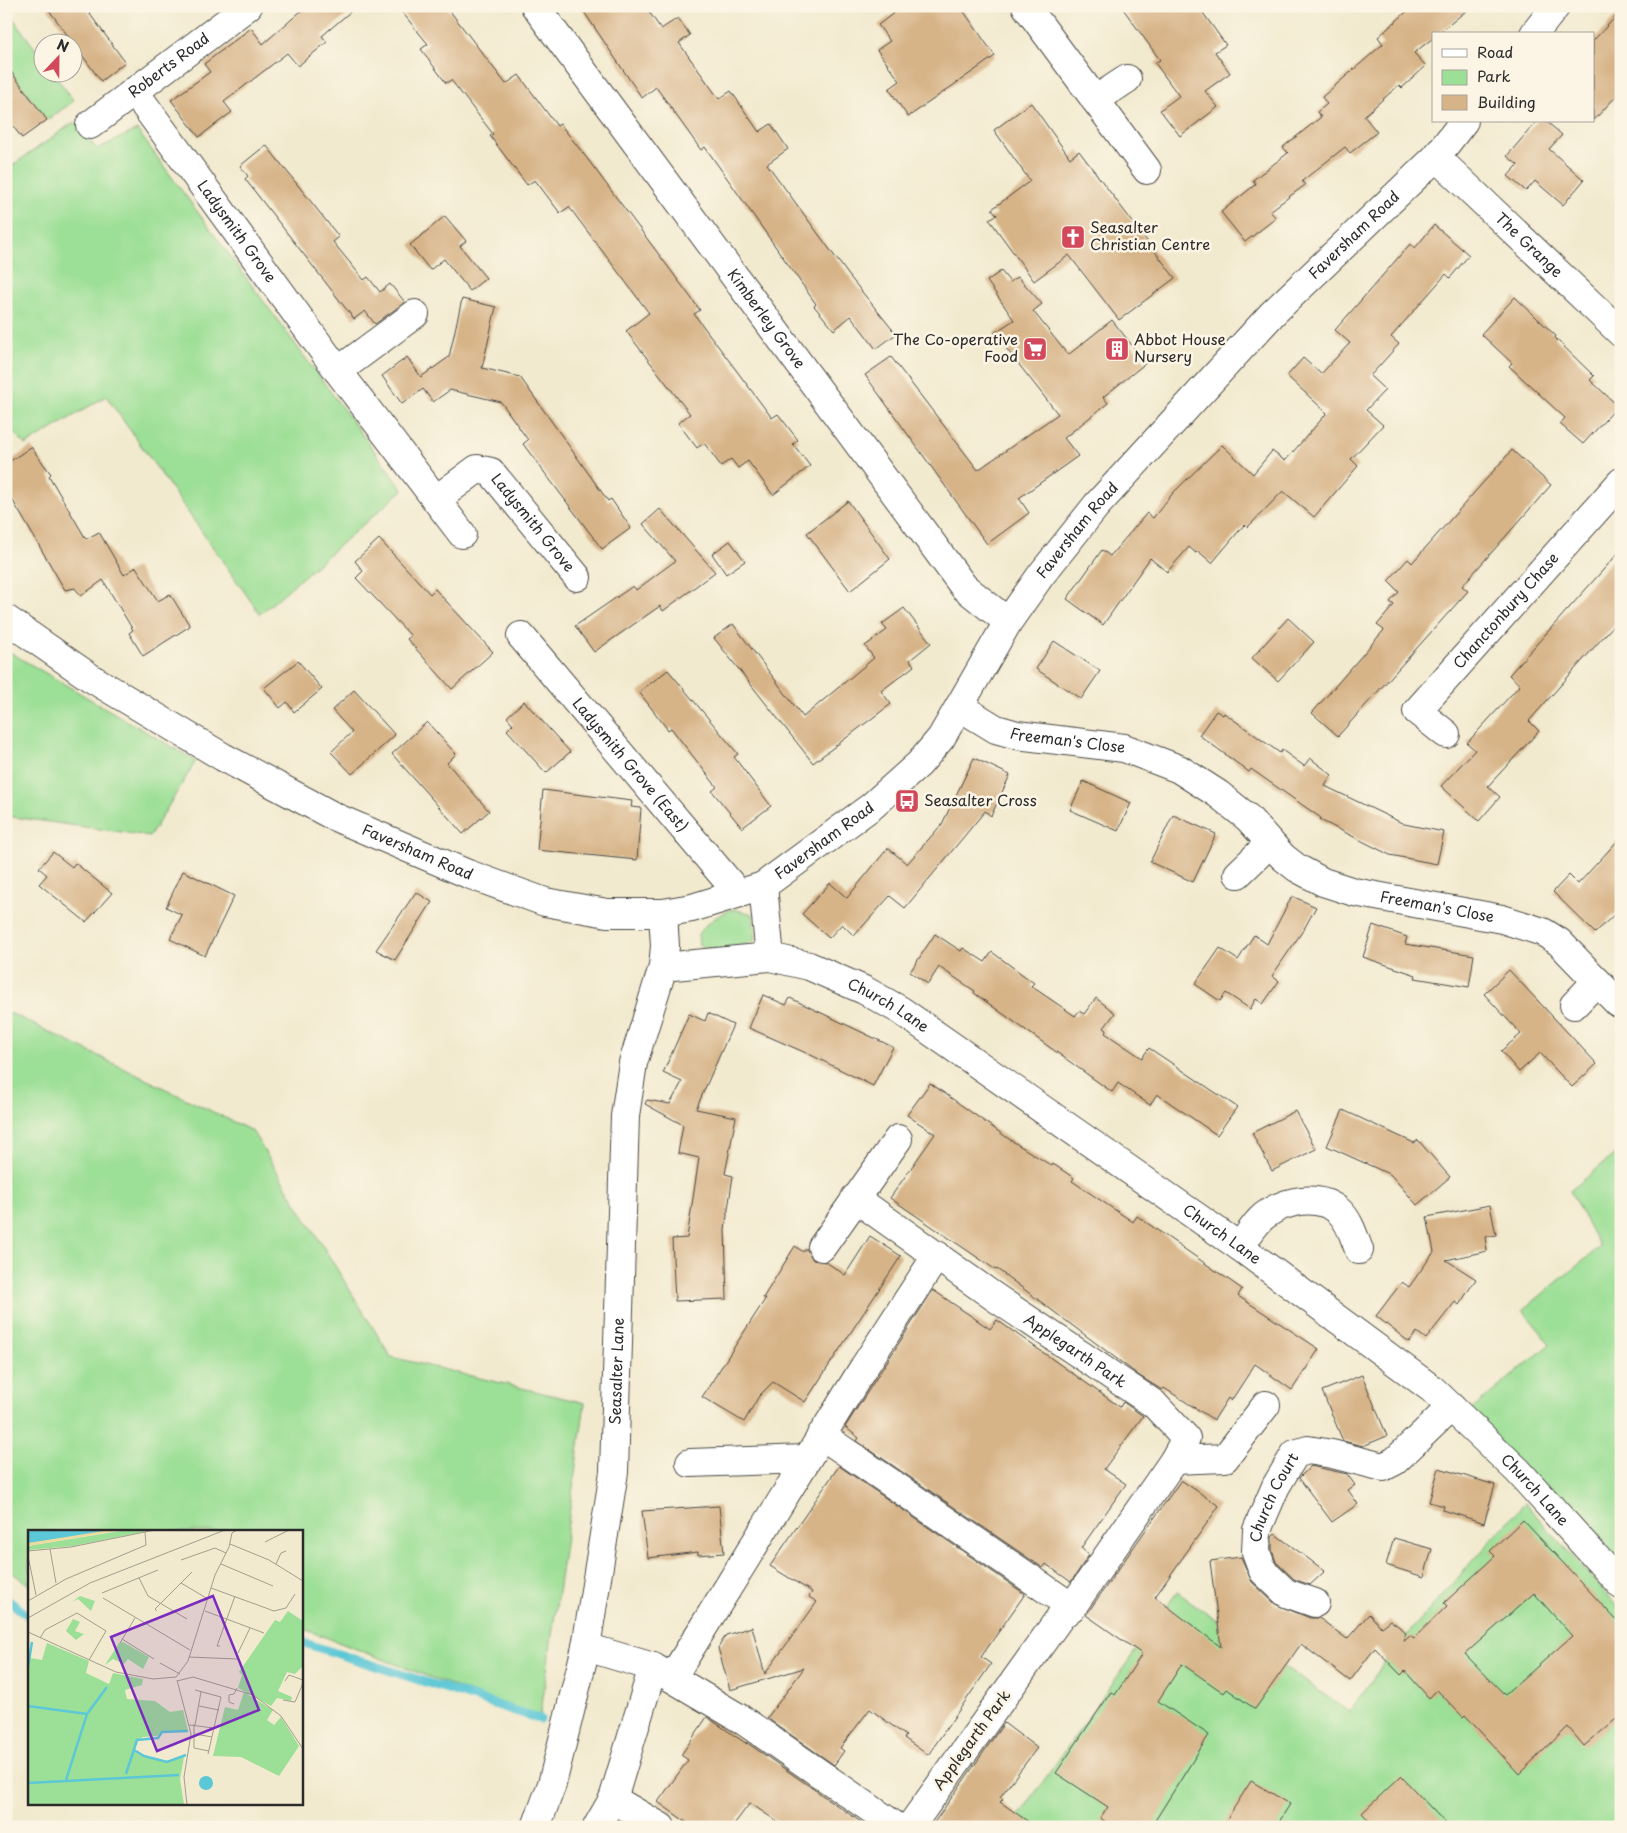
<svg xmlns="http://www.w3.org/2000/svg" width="1627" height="1833" viewBox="0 0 1627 1833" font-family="'Playpen Sans',sans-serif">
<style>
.green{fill:#9cdf96;stroke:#648560}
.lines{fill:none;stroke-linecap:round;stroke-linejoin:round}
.stream{stroke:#5cc7d6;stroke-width:9}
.building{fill:#d7b488;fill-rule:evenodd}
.minor-casing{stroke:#494844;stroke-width:30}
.tertiary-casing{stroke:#494844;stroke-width:30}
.minor{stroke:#fff;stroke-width:28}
.tertiary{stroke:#fff;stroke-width:28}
.labels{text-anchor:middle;stroke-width:5;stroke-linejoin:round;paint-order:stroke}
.street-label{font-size:15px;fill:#2b2b2b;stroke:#fcf5e5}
.poi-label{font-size:15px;fill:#2b2b2b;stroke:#fcf5e5;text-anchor:start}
.inset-river{fill:none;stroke:#5cc7d6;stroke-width:2.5}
.inset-road{fill:none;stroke:#a29e8d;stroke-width:1}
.view{fill:#7b2cbf;fill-opacity:0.15;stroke:#7b2cbf;stroke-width:2.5}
.inset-edge{fill:none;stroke:#2b2b2b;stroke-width:2.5}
</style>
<rect width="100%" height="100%" fill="#fcf5e5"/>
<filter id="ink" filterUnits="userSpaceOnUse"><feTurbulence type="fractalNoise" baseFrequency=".02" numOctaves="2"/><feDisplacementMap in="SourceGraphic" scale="10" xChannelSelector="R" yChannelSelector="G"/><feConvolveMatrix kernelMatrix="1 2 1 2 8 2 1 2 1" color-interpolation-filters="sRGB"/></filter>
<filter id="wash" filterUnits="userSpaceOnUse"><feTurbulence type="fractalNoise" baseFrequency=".0096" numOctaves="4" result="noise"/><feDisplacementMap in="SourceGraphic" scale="20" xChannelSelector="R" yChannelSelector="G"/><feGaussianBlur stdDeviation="1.12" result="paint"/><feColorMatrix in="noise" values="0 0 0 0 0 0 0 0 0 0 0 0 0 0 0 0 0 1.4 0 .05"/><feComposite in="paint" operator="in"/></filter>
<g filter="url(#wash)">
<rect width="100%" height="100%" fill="#f2eacf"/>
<g class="green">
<path d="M6 9 42 58V72L53 73 74 101 47 120 6 65Z"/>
<path d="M74 122 97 149 137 130 403 490 260 614 106 396 26 445 6 424V170Z"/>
<path d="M6 650 196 761 150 836 6 816Z"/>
<path d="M733 909 753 914 756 939C743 948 713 954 699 945L698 934C707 922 719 914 733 909Z"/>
<path d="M6 1011 252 1131 391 1357 585 1403 540 1719 301 1628V1532H29V1585L6 1568Z"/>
<path d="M1621 1149V1573L1470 1411 1550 1344 1523 1310 1600 1247 1570 1191Z"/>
<path d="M1525 1503 1621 1611V1827H1011L1177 1592 1349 1712 1395 1648Z"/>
</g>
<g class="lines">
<g class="stream">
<path d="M6 1599 29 1616"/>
<path d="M301 1642 540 1719"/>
</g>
</g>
<g id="blocks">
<g class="building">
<path d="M46 6H84L125 62 101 81Z"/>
<path d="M307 6H357L322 36 327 42 298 66 287 53 224 102 232 112 199 137 171 100 210 72 204 64 251 28 263 44Z"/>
<path d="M397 6H446L506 84 519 75 557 126 560 124 586 157 669 268 700 310 694 314 772 418 778 414 798 440 793 444 810 466 773 495 748 461 738 468 731 459 721 466 704 443 697 448 678 423 690 414 626 331 649 313 569 207 560 213 535 180 527 185 490 136 493 134 451 80 446 83 421 49 428 44Z"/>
<path d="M580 6H645L661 29 678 18 690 35 679 43 719 99 731 91 759 132 771 124 788 149 767 164 850 277 896 334 876 349 851 316 834 330 814 306 816 304 705 147 701 150 656 87 642 98Z"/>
<path d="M903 6H960L995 56 908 117 889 89 900 81 877 50 890 41 878 25Z"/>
<path d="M1121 6H1198L1226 45 1215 52 1230 73 1205 91 1218 107 1180 136 1160 110 1179 96 1155 63 1160 60Z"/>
<path d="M1413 6H1472L1438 34H1433V38L1414 53 1426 66 1402 88 1399 85 1364 116 1377 132 1350 153 1345 147 1302 181 1305 185 1270 211 1276 218 1245 242 1221 212 1256 184 1253 180 1288 153 1283 147 1321 117 1317 112 1327 104 1322 97 1383 44 1378 37Z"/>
<path d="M1621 11V91L1593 121V41Z"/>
<path d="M6 65 47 120 22 138 6 117Z"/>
<path d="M1031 103 1070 158 1079 151 1175 278 1119 320 1069 255 1034 281 989 219 997 215 992 209 1030 181 994 130Z"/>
<path d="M1537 121H1546L1562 135 1549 149 1584 180 1563 205 1535 181 1526 191 1508 176 1518 165 1507 156Z"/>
<path d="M266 145 339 237 333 242 364 280 368 277 380 292 390 284 405 302 375 324 365 311 354 319 245 179 248 176 240 166Z"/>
<path d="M445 216 466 241 460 246 486 278 470 291 444 259 430 270 410 245Z"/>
<path d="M1434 225 1469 255 1450 278 1446 274 1391 337 1399 344 1370 376 1385 390 1366 410 1383 425 1351 459 1358 466 1314 517 1283 491 1247 528 1244 525 1212 563 1198 551 1196 553 1189 547 1167 572 1150 558 1103 625 1067 599 1102 550 1110 556 1147 513 1153 518 1173 493 1222 445 1253 474 1272 451 1285 461 1327 413 1287 376 1303 358 1321 374 1350 343 1335 330 1410 244 1415 248Z"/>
<path d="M1001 271 1010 282 1018 277 1042 304 1033 311 1068 355 1112 320 1146 363 1103 397 1108 403 1064 438 1078 456 1019 498 1029 513 987 544 865 375 891 357 978 470 1058 414 994 333 1014 320 987 281Z"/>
<path d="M1515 297 1556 336 1555 338 1594 376 1590 380 1618 406 1583 444 1560 424 1565 418 1509 366 1512 363 1481 334Z"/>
<path d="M462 299 496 307 482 368 520 377 608 501 611 499 631 528 602 549 523 444 528 440 501 402 450 390 433 402 423 389 402 404 382 376 407 357 421 377 449 357Z"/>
<path d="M31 447 51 474 49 476 86 539 99 532 124 575 136 567 158 601 170 594 190 626 143 656 129 633 133 630 103 580 81 596 75 588 65 590 6 489V464Z"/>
<path d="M1512 450 1551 485 1462 586 1468 591 1338 736 1312 713 1384 630 1377 625 1394 605 1390 602 1399 592 1388 581 1408 559 1412 563Z"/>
<path d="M848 501 890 559 850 591 807 533Z"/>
<path d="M660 509 715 572 663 611 660 606 594 652 575 626 633 586 636 590 675 561 643 524Z"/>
<path d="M379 539 430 594 435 589 493 652 452 689 407 639 411 636 356 578 363 571 355 561Z"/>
<path d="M730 541 745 561 726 574 712 554Z"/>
<path d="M1621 550V617L1529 721 1539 731 1488 786 1500 797 1479 821 1441 786 1475 750 1467 743 1520 685 1509 675Z"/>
<path d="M904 608 931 643 910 660 914 666 881 691 891 704 813 763 714 638 733 624 803 717 874 658 865 646 887 630 882 624Z"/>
<path d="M1288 618 1314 642 1278 681 1252 658Z"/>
<path d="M1054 641 1100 671 1081 699 1036 669Z"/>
<path d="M298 661 322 689 294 712 287 702 280 708 264 688Z"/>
<path d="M668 670 738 754 734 757 771 806 742 828 712 791 717 787 671 728 668 730 639 692Z"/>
<path d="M354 690 395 735 352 774 331 752 352 732 332 710Z"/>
<path d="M524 701 570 752 546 773 507 730 513 724 507 717Z"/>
<path d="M1216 711 1223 715 1224 713 1280 753 1282 750 1304 766 1310 758 1332 775 1325 786 1404 824 1444 832 1437 864 1390 855 1320 820 1321 818 1251 769 1249 772 1199 735Z"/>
<path d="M427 722 456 754 447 763 489 811 463 834 392 754Z"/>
<path d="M974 758 1010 775 991 816 985 811 905 908 890 896 854 936 842 924 829 938 802 914 830 883 847 898 888 848 907 864 942 824Z"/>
<path d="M1083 781 1131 803 1118 831 1070 810Z"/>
<path d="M543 790 632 801 631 807 641 808 637 860 537 850Z"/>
<path d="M1173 815 1216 834 1193 882 1150 862Z"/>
<path d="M1621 837V908L1595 933 1553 892 1569 875 1578 884Z"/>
<path d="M53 852 72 867 75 863 112 893 86 922 39 884 47 875 39 868Z"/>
<path d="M183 871 234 896 205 956 170 939 182 915 166 907Z"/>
<path d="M416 892 432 902 395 960 376 950Z"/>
<path d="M1292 896 1316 907 1304 929 1272 976 1279 981 1263 1004 1256 999 1250 1009 1226 993 1220 1001 1195 984 1220 948 1238 960 1254 935 1267 944Z"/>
<path d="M1373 925 1407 937 1405 944 1474 955 1469 987 1415 978 1416 975 1363 957Z"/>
<path d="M935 934 961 951 963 948 985 962 992 952 1034 983 1031 986 1075 1016 1079 1011 1084 1014 1096 998 1115 1013 1104 1028 1107 1030 1105 1033 1142 1058 1149 1048 1237 1107 1217 1135 1157 1094 1150 1105 1118 1083 1112 1092 974 993 975 991 939 967 928 984 910 972Z"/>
<path d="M1509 970 1597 1064 1572 1087 1540 1053 1519 1072 1501 1051 1521 1034 1484 994Z"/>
<path d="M763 995 786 1005 790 998 893 1047 873 1086 813 1056 749 1028Z"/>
<path d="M708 1013 733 1025 696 1109 736 1117 725 1174 733 1176 725 1229 727 1299 675 1301 672 1239 687 1238 699 1158 678 1153 683 1125 645 1104 647 1100 670 1104 682 1082 663 1073 689 1014 705 1021Z"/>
<path d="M930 1083 1009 1139 1052 1166 1053 1164 1074 1178 1072 1181 1133 1222 1137 1216 1242 1289 1238 1296 1319 1349 1292 1390 1255 1364 1231 1401 1228 1398 1214 1420 1164 1388 1162 1390 1141 1377 997 1269 996 1270 890 1198 935 1134 907 1115Z"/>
<path d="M1343 1110 1414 1143 1418 1140 1450 1177 1417 1205 1391 1175 1327 1146Z"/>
<path d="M1295 1111 1316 1149 1272 1171 1252 1133Z"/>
<path d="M1490 1205 1496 1235 1485 1237 1487 1251 1446 1260 1476 1279 1459 1305 1455 1302 1426 1339 1417 1332 1409 1342 1376 1316 1402 1282 1409 1287 1434 1252 1427 1217Z"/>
<path d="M870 1236 901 1256 805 1402 773 1382 759 1396 744 1422 702 1397 766 1298H763L795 1246 803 1252 806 1248 813 1260 826 1262 845 1275Z"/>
<path d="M933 1290 990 1329 997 1320 1120 1407 1123 1402 1143 1416 1104 1469 1126 1484 1081 1548 1089 1555 1071 1582 1046 1564 1043 1568 857 1441 859 1438 845 1427Z"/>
<path d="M1362 1375 1387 1436 1363 1446 1343 1441 1322 1391Z"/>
<path d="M839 1466 1025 1594 981 1657 991 1664 928 1755 904 1738 906 1736 870 1709 840 1748 844 1751 834 1765 767 1718 804 1668 730 1690 718 1648 726 1635 752 1627 765 1674 817 1602 809 1597 812 1592 770 1566Z"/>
<path d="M1311 1466 1347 1474 1355 1485 1348 1490 1358 1504 1332 1522 1299 1478Z"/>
<path d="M1439 1468 1495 1485 1484 1523 1443 1510 1444 1506 1429 1502Z"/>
<path d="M1181 1480 1219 1506 1155 1597 1221 1647 1210 1561 1241 1557 1252 1582 1275 1604 1310 1618H1319L1347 1639 1369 1614 1381 1627 1390 1620 1406 1632 1403 1641 1410 1635 1414 1638 1447 1606 1444 1603 1495 1556 1490 1551 1523 1520 1621 1625V1715L1584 1746 1568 1727 1519 1774 1465 1715 1463 1717 1437 1690 1429 1698 1405 1671 1401 1675 1375 1648 1350 1681 1301 1644 1255 1709 1227 1689 1224 1693 1182 1664 1158 1701 1209 1735 1151 1827H1114L1100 1818 1108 1807 1056 1773 1111 1692 1115 1695 1142 1654 1086 1615ZM1534 1593 1572 1636 1505 1695 1465 1654Z"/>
<path d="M719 1506 724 1553 698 1555V1552L648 1558 642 1511Z"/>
<path d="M1275 1534 1325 1571 1310 1585 1294 1579 1276 1562 1272 1550V1537Z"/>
<path d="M1394 1538 1432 1549 1424 1577 1386 1565Z"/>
<path d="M707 1717 747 1744 746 1742 868 1827H785L750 1803 732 1827H693L658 1802 688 1760 681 1755Z"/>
<path d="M1004 1723 1037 1748 1000 1797 1003 1799 1000 1802 1036 1827H931Z"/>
<path d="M1401 1776 1449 1827H1375L1362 1813Z"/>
<path d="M1251 1781 1290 1804 1276 1827H1222Z"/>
</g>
</g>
</g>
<g filter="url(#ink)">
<use href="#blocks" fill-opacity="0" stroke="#494844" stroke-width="1"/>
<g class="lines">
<defs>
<g id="minor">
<path id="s1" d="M535 6 964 587 1008 622"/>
<path d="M1026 6 1147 170"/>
<path id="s2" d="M134 91 338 371 462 534"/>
<path d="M1095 100 1127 79"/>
<path id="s3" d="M90 125 248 6"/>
<path id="s4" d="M1436 157 1621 333"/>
<path d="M338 371 415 314"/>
<path id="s5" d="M437 499 477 469 491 472 577 577"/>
<path id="s6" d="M521 636 738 893"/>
<path id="s7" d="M960 707 996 729 1017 735 1124 748 1179 769 1218 794 1248 818 1283 857 1297 868 1323 882 1354 892 1502 919 1543 932 1559 942 1618 1003"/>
<path id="s8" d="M1446 734 1417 711 1621 482"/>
<path d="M1238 874 1270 843"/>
<path d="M763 886 770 957"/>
<path id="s9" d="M663 967 770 957 809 966 864 990 900 1010 1240 1247 1432 1389 1518 1471 1621 1585"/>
<path d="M1574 1005 1597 981"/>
<path id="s10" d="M855 1198 993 1296 1154 1404 1186 1438 1174 1460 1072 1607 1061 1616 910 1827"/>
<path d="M822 1247 898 1139"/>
<path d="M1240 1247C1247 1237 1255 1223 1264 1216 1285 1200 1319 1193 1340 1212 1350 1222 1354 1237 1359 1250"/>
<path d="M821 1435 1072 1607"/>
<path d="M1174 1460 1225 1458 1266 1405"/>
<path d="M690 1463 806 1459"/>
<path id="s11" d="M1315 1603 1286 1593 1263 1571 1256 1552 1257 1530 1276 1486 1295 1454 1308 1450 1332 1454 1383 1467 1395 1461 1451 1407"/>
<path d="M586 1647 653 1667 741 1719 897 1827"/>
<path d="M672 1678 864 1367 937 1255"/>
<path d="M613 1799 661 1827"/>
<path id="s12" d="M536 1827 552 1784 586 1647 614 1472 625 1116 633 1063 663 967 665 946 663 913"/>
<path d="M597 1827 613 1799 653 1667"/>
</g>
<g id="tertiary">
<path d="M1534 34 1556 6"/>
<path id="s13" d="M6 619 91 678 223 757 335 817 468 874 545 902 607 913H663L692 908 763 886 872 806 919 764 941 738 1008 622 1041 575 1096 506 1273 313 1436 157 1464 121"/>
</g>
</defs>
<use href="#minor" class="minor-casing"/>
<use href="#tertiary" class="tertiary-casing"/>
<use href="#minor" class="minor"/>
<use href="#tertiary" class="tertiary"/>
</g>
</g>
<defs>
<symbol id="church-square" viewBox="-11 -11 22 22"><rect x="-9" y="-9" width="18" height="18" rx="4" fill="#d1495b" stroke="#fcf5e5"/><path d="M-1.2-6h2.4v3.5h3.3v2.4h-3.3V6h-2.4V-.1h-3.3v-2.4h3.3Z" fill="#fff"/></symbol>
<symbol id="supermarket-square" viewBox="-11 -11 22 22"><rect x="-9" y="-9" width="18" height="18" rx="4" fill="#d1495b" stroke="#fcf5e5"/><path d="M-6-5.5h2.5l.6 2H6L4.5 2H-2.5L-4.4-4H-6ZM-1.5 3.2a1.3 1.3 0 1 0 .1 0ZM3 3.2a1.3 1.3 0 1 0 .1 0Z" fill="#fff"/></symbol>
<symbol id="building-square" viewBox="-11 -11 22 22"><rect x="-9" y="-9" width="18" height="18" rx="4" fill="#d1495b" stroke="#fcf5e5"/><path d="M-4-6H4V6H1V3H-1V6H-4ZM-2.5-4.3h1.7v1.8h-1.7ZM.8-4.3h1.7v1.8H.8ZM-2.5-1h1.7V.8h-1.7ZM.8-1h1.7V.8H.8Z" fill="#fff"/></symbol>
<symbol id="bus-square" viewBox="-11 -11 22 22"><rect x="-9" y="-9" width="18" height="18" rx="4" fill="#d1495b" stroke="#fcf5e5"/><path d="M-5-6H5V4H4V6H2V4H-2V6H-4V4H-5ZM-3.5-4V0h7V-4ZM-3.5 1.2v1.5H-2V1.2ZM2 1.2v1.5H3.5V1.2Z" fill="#fff"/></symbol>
</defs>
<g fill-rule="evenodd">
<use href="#church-square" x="1059" y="223" width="28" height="28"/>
<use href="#supermarket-square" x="1021" y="335" width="28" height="28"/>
<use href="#building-square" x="1103" y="335" width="28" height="28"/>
<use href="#bus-square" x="893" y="787" width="28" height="28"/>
</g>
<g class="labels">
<g class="street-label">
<text dy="5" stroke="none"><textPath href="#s3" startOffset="99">Roberts Road</textPath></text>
<text dy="5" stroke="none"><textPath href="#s2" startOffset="174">Ladysmith Grove</textPath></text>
<text dy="5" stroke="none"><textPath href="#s13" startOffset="1720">Faversham Road</textPath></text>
<text dy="5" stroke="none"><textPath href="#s4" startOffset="128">The Grange</textPath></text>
<text dy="5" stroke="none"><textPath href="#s1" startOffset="389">Kimberley Grove</textPath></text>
<text dy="5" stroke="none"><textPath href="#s5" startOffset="130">Ladysmith Grove</textPath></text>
<text dy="5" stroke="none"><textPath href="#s13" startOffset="1315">Faversham Road</textPath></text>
<text dy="5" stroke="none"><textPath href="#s8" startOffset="171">Chanctonbury Chase</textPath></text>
<text dy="5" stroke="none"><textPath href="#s7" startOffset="115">Freeman's Close</textPath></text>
<text dy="5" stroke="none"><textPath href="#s6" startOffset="169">Ladysmith Grove (East)</textPath></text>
<text dy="5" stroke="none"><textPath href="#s13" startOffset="910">Faversham Road</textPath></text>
<text dy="5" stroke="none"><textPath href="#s13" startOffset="474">Faversham Road</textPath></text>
<text dy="5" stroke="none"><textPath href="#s7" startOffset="532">Freeman's Close</textPath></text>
<text dy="5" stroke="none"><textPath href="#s9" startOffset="236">Church Lane</textPath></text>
<text dy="5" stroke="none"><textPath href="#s9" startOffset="641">Church Lane</textPath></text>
<text dy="5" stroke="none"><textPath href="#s10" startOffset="268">Applegarth Park</textPath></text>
<text dy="5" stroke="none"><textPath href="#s12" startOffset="465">Seasalter Lane</textPath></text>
<text dy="5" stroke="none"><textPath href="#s9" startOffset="1046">Church Lane</textPath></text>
<text dy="5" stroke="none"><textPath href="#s11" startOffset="141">Church Court</textPath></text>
<text transform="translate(972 1740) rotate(-54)" y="5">Applegarth Park</text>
</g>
<g class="poi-label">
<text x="1090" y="233">Seasalter<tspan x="1090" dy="17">Christian Centre</tspan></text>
<text x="1018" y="345" text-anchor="end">The Co-operative<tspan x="1018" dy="17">Food</tspan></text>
<text x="1134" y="345">Abbot House<tspan x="1134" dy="17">Nursery</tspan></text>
<text x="924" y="806">Seasalter Cross</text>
</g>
</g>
<g transform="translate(28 1530)">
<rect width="275" height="275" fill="#f2eacf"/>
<path d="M98 0H125L45 16 0 20V16ZM52 66 67 71 63 81 50 69 44 72ZM260 81 275 91V136L267 144 259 142 250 161 264 167 263 171 249 168 243 176 210 158 214 145 211 142 247 90 252 92ZM45 89 52 92 47 101 56 104 48 110 38 101ZM95 112 121 127 115 139 100 129 96 134 85 129 77 135 91 113ZM19 113 61 131 58 143 81 154 85 143 115 149 114 155 97 160 99 169 127 171 142 182 155 180 160 201H134L129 206 115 207 109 210 105 220 110 224 137 231 156 227 152 249 156 275H0V142L2 128 14 130ZM216 162 245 180 239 190 246 195 253 187 271 216 251 246 213 227 185 226 197 177 210 180Z" fill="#9cdf96"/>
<path d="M39 0H94L0 16V5Z" fill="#eeda9e"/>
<path d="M0 0H82L0 13ZM171 253a7 7 0 1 1 14 0a7 7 0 1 1-14 0Z" fill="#5cc7d6"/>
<path class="inset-river" d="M0 137 4 112M0 176 59 184M106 220 116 226 139 232 158 225M98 244 109 210 130 208 134 202 160 201M38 250 59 184 79 157M0 253 151 245"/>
<path class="inset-road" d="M237 12 261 0M202 14 241 30 275 51M22 19 28 53M0 21 43 17 127 0M0 26 8 65M153 30 187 18 198 23M193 34 245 56M248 34 253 23 258 21M111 48 120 66 159 89M153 53 180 69M183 58 246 81 258 78 267 64M74 63 130 40M75 68 162 120M0 71 38 49 118 15 117 2M129 81 127 79 164 42M177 81 236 103M0 88 62 53 197 0M0 102 88 142 125 149 148 147 160 131 187 45 201 17 204 3 209 0M12 108 17 100 49 83 78 101 61 130M94 109 126 129M92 113 107 88M192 116H189L207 66M210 123 222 98M161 127 209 129M132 133 152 144M149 150 163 204 156 247 159 275M149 151 165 147 225 165 253 186 275 219M257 151 261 145 275 150M167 160 193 167 180 224M255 170 267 172 275 153M206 174 201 172V165L206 164 209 158M171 176 191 180M166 194V218L181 221M161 195 186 198M167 195 173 162M167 204 184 207"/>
<path class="view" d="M185 66 231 180 129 221 83 107Z"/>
<rect width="275" height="275" class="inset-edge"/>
</g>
<rect width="1627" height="1833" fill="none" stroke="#fcf5e5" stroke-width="25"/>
<rect x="1432" y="32" width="162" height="90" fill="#fcf5e5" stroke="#a8a49b"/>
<rect x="1442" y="49" width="25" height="8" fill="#ffffff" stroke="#a8a49b"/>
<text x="1477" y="58" font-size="15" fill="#2b2b2b">Road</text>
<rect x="1442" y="70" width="25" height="15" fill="#9cdf96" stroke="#a8a49b"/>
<text x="1477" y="82" font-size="15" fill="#2b2b2b">Park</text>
<rect x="1442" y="95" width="25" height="15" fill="#d7b488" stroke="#a8a49b"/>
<text x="1477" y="108" font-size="15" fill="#2b2b2b">Building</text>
<g transform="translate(58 58) rotate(22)"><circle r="24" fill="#fcf5e5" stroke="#a8a49b"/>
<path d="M0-4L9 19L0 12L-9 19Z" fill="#d1495b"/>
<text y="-8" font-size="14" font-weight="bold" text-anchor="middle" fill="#2b2b2b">N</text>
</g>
</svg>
